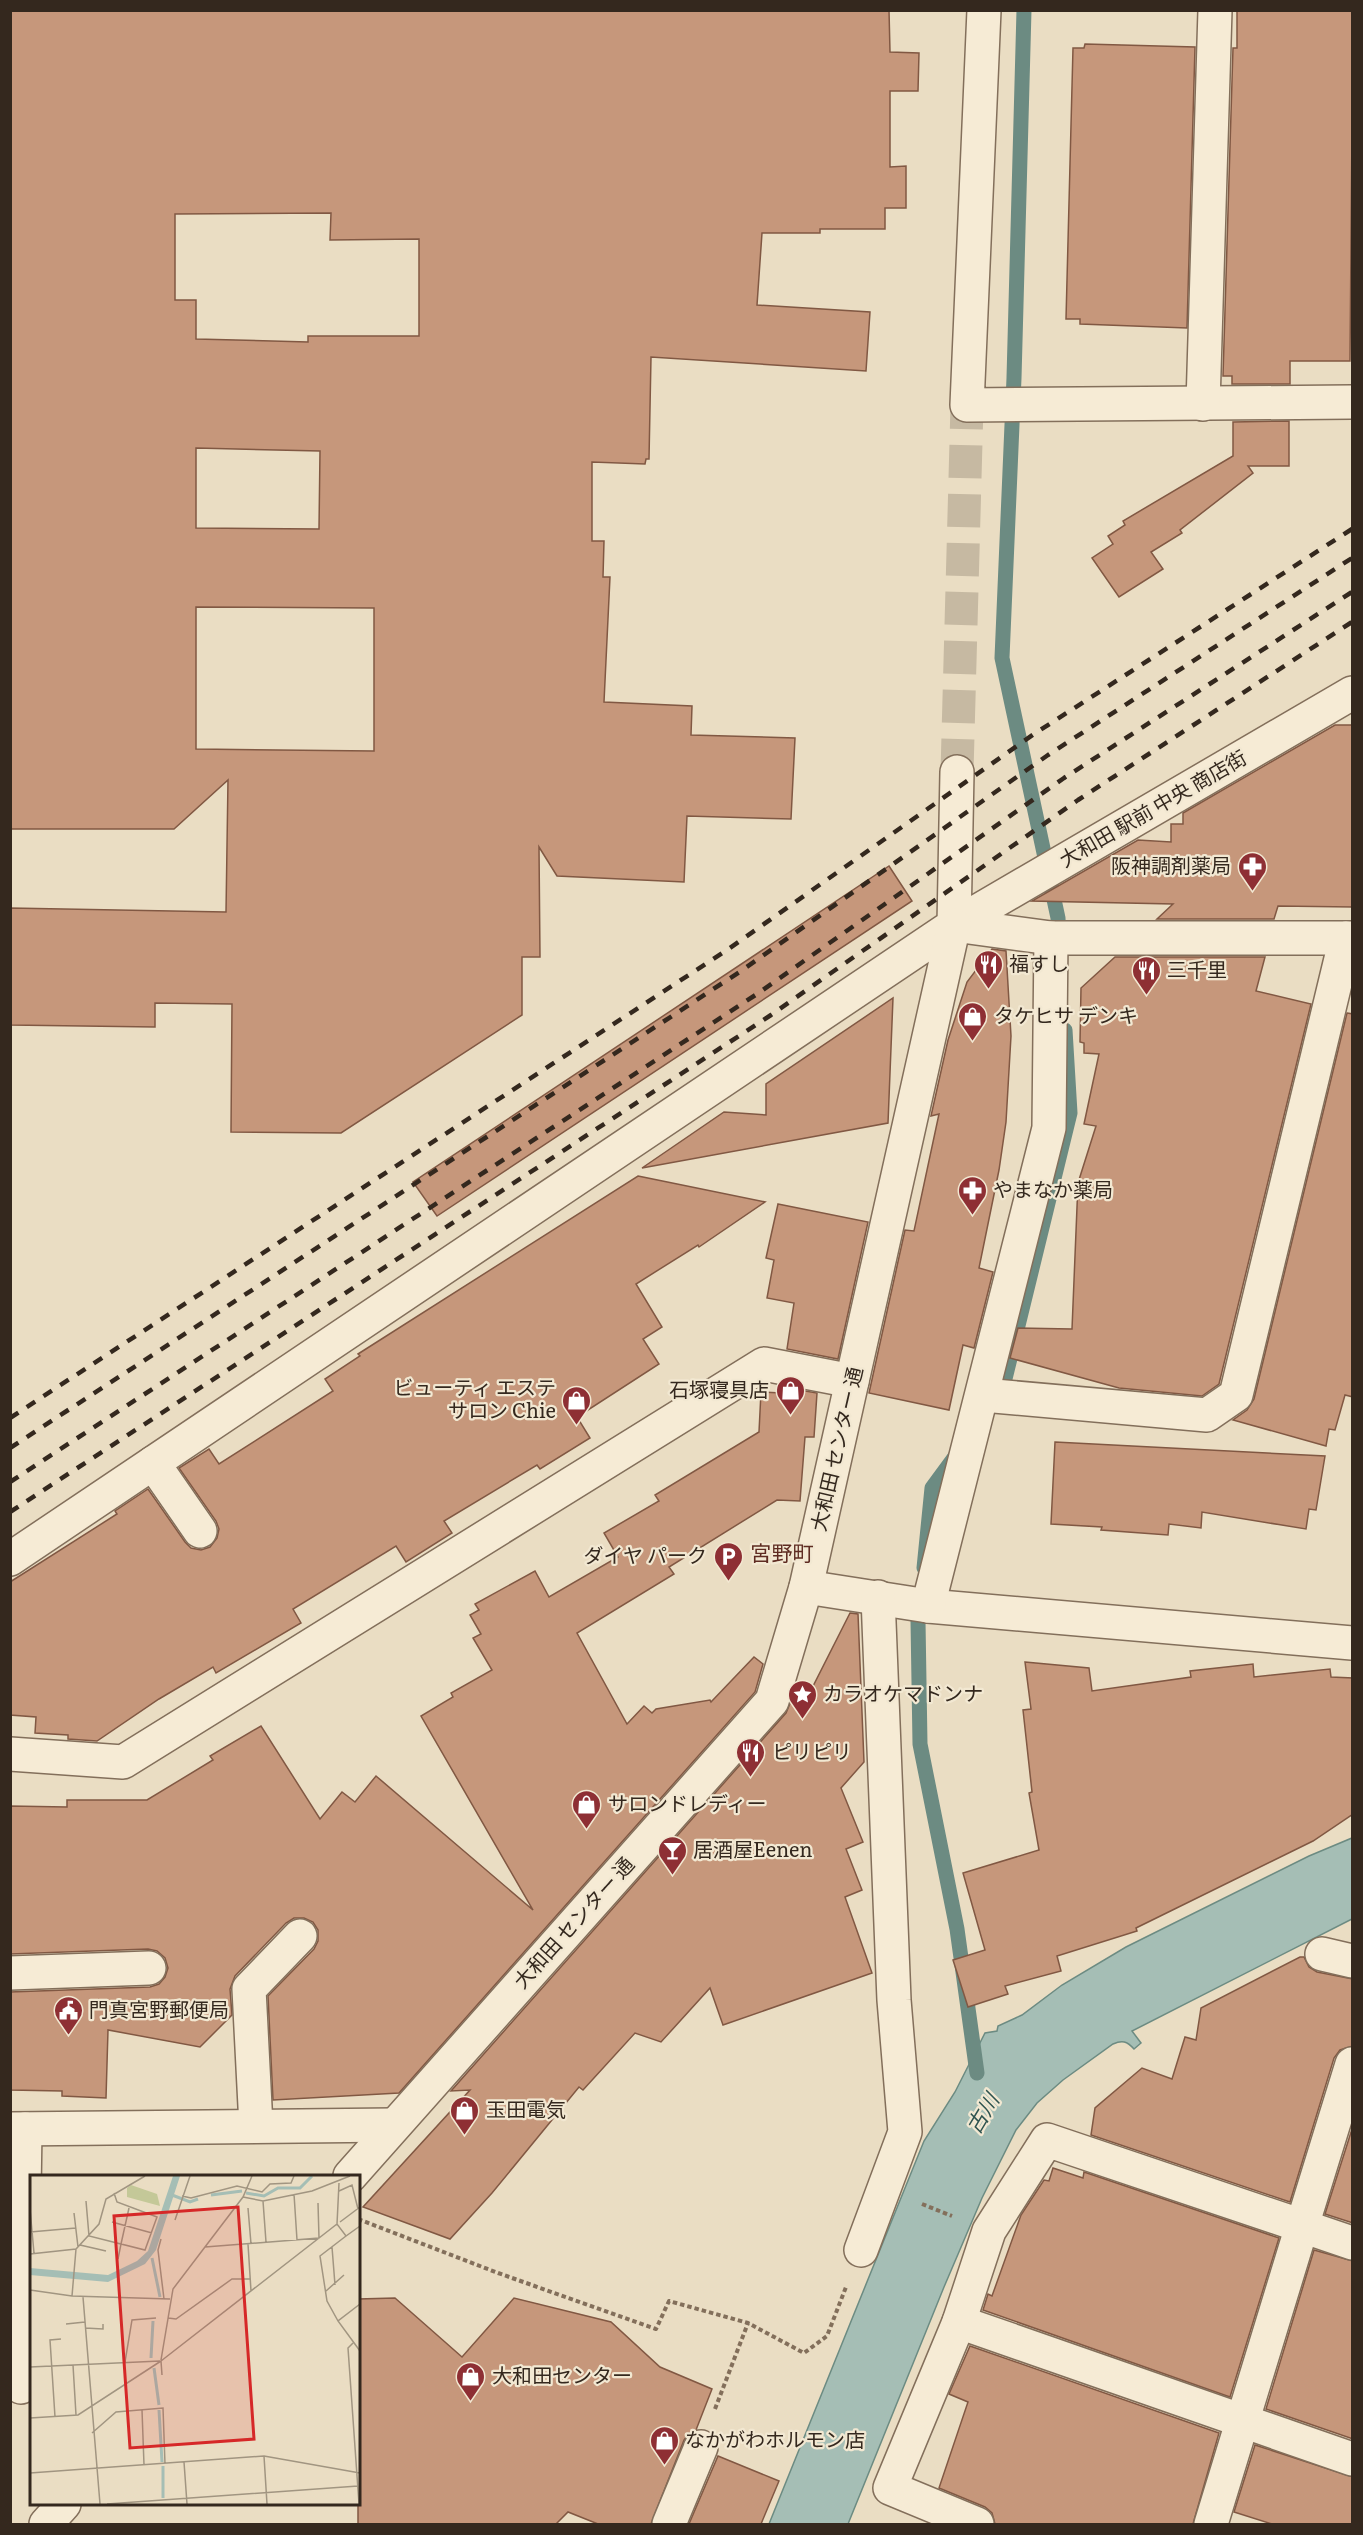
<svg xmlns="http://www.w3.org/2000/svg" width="1363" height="2535" viewBox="0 0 1363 2535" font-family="Literata,'Noto Sans JP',serif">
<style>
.water{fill:#a5beb5;stroke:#6c8b82;stroke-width:1.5}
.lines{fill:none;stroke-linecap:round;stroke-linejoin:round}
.stream{stroke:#6c8b82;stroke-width:15}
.building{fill:#c6977b;stroke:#815843;stroke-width:1.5;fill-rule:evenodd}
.minor-tunnel{stroke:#c6b9a2;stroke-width:33;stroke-dasharray:33 16;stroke-linecap:butt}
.minor-casing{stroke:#836f5b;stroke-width:36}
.path{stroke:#836f5b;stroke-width:4;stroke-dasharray:4.5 3;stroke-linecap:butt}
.minor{stroke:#f6ebd5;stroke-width:33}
.rail{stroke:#34281e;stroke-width:4.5;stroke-dasharray:10 10;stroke-linecap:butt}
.labels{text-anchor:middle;stroke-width:4.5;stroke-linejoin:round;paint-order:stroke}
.street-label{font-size:20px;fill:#34281e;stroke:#f2e8d2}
.poi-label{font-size:20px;fill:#34281e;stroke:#f2e8d2;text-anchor:start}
.neighbourhood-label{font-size:21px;fill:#5e2b21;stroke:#f2e8d2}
.water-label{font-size:21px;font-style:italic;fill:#2e534f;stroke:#f2e8d2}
.inset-river{fill:none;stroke:#a5beb5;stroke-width:3}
.inset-road{fill:none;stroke:#a19581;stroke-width:1.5}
.view{fill:#d62828;fill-opacity:0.15;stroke:#d62828;stroke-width:3}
.inset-edge{fill:none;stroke:#34281e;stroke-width:3}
</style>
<rect width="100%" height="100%" fill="#eaddc3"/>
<path class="water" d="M1352 1838V1919L1132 2031 1141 2043 1134 2049C1127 2041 1122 2040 1113 2044L1063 2080 1037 2103 1016 2130 982 2198 944 2287 848 2524H769L924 2141 955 2092 985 2033 997 2031 998 2026 1022 2015 1062 1985 1126 1947 1309 1856Z"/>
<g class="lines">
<g class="stream">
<path d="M1024 10 1014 378 1002 658 1058 918 1059 940"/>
<path d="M998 1398 1002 1391 1070 1113 1065 1030"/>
<path d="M924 1568 932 1488 957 1454"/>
<path d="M920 1601 918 1621 920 1744 957 1929 977 2073"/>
</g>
</g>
<g class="building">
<path d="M10 10H889L890 52 919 53 918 91H890V167L906 166V208H885V229H820V233H762L757 305 870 312 866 371 651 357 649 459H646L645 464 592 462V541H604L603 577H610L604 702 692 706 691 735 795 738 791 819 687 816 684 882 557 876 539 847 540 957H522V1015L341 1133 231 1132 232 1004 155 1003V1027L10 1025V908L226 912 228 780 174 829H10ZM331 213 330 240 419 239V336H308V342L196 339V300H175V214ZM196 448 320 451 319 529 196 528ZM196 607 374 608V751L196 749Z"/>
<path d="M1237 10H1353L1350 361H1290V384H1232V376H1223L1233 48H1237Z"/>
<path d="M1085 44 1195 47 1187 328 1080 324V319H1066L1073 48H1084Z"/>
<path d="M1289 421V466H1248L1253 473 1180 530 1182 533 1151 552 1163 569 1119 597 1092 558 1113 544 1108 536 1125 525 1123 521 1233 456V422Z"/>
<path d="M1335 725H1353V907L1278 906 1274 919H1157L1173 904 1032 901 1138 840 1171 842V824H1183V813Z"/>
<path d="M889 866 912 901 437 1216 413 1182Z"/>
<path d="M992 949 1006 951 1011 1036 1006 1122 999 1170 979 1268 993 1272 974 1348 963 1345 949 1410 869 1393 905 1230 914 1231 939 1114 931 1116 948 1040 967 982Z"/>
<path d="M1115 957H1265L1256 991 1311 1004 1219 1384 1202 1396 1119 1388 1010 1358 1018 1328 1072 1329 1078 1183 1096 1126 1084 1124 1099 1054 1084 1053V1043L1080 1042 1081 988Z"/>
<path d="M893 998 888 1123 642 1168 724 1112 766 1115V1084Z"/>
<path d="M1347 1013 1353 1014V1397L1345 1395 1335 1430 1329 1429 1326 1446 1233 1420 1247 1410 1254 1399Z"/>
<path d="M638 1176 765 1202 699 1247 698 1245 636 1284 662 1327 643 1339 659 1364 577 1417 590 1438 540 1469 537 1465 444 1521 452 1533 406 1562 396 1546 293 1609 301 1623 216 1673 213 1667 159 1699 97 1741 68 1739V1735L35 1733 36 1717 10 1715V1582L117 1514 115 1511 148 1489 185 1542 191 1548 201 1550 210 1547 217 1538 219 1529 216 1521 179 1468 209 1449 219 1464 333 1391 325 1379 360 1356 358 1354Z"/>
<path d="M778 1204 868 1222 838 1359 787 1349 794 1303 767 1298 774 1260 766 1258Z"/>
<path d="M782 1387 817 1393 814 1437H805L800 1501 777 1500 669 1567 674 1574 577 1633 627 1724 644 1706 652 1713 656 1709 710 1700 711 1702 754 1657 763 1664 755 1692 399 2093 273 2100 268 1996 314 1949 318 1941V1930L313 1922 304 1918H294L286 1923 235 1976 230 1989 232 2015 200 2047 108 2030 106 2098 62 2096V2091L10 2090V1992L150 1987 159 1984 165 1977 168 1968 165 1958 157 1951 148 1949 10 1954V1806L67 1807V1800H147L213 1760 210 1756 261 1726 320 1819 342 1792 355 1802 376 1776 533 1910 421 1716 453 1697 451 1693 492 1670 473 1638 481 1634 470 1615 479 1610 475 1604 535 1571 549 1597 618 1557 604 1533 659 1501 655 1495 759 1432 761 1392 781 1393Z"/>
<path d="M1055 1442 1325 1456 1316 1510 1309 1509 1306 1529 1202 1512 1201 1528 1169 1524 1168 1535 1101 1530 1102 1527 1051 1524Z"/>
<path d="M850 1613 858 1614 864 1762 841 1788 863 1842 846 1849 862 1890 845 1897 872 1973 723 2025 710 1988 661 2042 635 2033 583 2090 579 2087 492 2193 450 2239 363 2207 470 2090 451 2091 786 1713 795 1691 806 1700Z"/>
<path d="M1025 1662 1089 1668 1092 1691 1191 1677 1190 1671 1253 1664 1254 1677 1330 1669 1331 1677 1353 1678V1814L1313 1841 1136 1928 1137 1931 1057 1956 1061 1971 1005 1986 1008 1994 968 2007 953 1960 985 1950 963 1873 1039 1850 1029 1793 1032 1792 1023 1710 1031 1709Z"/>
<path d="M1300 1957H1304L1309 1967 1317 1972 1353 1979V2046L1340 2050 1334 2058 1290 2202 1091 2135 1095 2108 1142 2068 1172 2079 1185 2037 1196 2040 1201 2008Z"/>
<path d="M1353 2126V2223L1325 2214Z"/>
<path d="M1053 2168 1083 2178 1084 2172 1279 2238 1230 2397 983 2310 988 2294 992 2296 1021 2215 1044 2180 1049 2181Z"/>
<path d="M1314 2250 1353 2261V2439L1266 2409Z"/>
<path d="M395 2298 462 2357 514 2298 611 2322 660 2367 712 2389 696 2430 689 2433 684 2440 651 2524H598L568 2512 556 2524H358V2299Z"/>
<path d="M970 2346 1219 2433 1193 2524H995L992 2513 985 2507 939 2488 968 2402 949 2394Z"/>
<path d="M1255 2445 1353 2477V2524H1272L1234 2512Z"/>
<path d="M718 2456 779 2481 761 2524H689Z"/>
</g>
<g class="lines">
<path class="minor-tunnel" d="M957 772 967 405"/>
<defs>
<g id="minor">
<path d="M984 10 967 405 1352 402"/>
<path d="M1203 404 1215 10"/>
<path d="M954 925 1352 693"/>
<path d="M954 925 1051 938H1352"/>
<path d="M983 1395 1207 1415 1236 1395 1346 938"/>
<path d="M153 1463 200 1531"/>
<path d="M10 1559 954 925 957 772"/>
<path d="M806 1587 928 1606 1352 1643"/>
<path d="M928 1606 1049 1128 1051 938"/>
<path d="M10 1754 123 1762 764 1364 852 1381"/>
<path d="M1322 1954 1352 1961"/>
<path d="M10 1973 149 1968"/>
<path d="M256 2126 249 1989 300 1936"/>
<path d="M10 2129 394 2125"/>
<path d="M350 2176 772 1701 806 1587 954 925"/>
<path d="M861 2250 905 2132 894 2000 878 1597"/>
<path d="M959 2322 1352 2459"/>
<path d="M21 2387 25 2129"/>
<path d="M46 2524 64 2504"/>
<path d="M669 2524 701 2447"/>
<path d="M977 2524 890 2488 959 2322 989 2231 1047 2140 1302 2226 1352 2064"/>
<path d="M1211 2524 1302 2226 1352 2243"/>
</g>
</defs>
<use href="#minor" class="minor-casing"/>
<g class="path">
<path d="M922 2204 952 2216"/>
<path d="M358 2219 498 2273 656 2329 669 2301 748 2323 804 2353 827 2336 846 2287"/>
<path d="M715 2409 748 2323"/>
</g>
<use href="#minor" class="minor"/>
<g class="rail">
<path d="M10 1418 727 950 1034 734 1352 529"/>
<path d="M10 1448 741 971 1048 755 1352 558"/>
<path d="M10 1482 757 994 1064 778 1352 592"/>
<path d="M10 1512 771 1015 1078 800 1352 622"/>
</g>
</g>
<defs>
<symbol id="pharmacy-pin" viewBox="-11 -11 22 30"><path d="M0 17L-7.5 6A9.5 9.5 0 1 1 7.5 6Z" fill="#8e2f34" stroke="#f2e8d2"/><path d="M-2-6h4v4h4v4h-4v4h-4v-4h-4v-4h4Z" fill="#fff"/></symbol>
<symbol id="restaurant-pin" viewBox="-11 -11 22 30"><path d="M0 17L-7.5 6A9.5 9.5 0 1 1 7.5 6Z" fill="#8e2f34" stroke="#f2e8d2"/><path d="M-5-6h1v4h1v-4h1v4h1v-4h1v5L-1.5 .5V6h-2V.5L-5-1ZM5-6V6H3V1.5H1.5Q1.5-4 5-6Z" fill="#fff"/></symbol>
<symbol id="shop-pin" viewBox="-11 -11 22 30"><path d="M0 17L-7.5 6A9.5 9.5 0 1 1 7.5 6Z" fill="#8e2f34" stroke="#f2e8d2"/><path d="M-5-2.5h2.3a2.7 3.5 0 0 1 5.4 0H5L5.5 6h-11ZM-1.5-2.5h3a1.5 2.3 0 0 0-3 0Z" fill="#fff"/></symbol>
<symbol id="parking-pin" viewBox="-11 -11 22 30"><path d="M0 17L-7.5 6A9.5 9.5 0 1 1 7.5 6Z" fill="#8e2f34" stroke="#f2e8d2"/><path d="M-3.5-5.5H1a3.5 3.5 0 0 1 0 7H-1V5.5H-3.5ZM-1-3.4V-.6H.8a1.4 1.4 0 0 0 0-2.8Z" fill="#fff"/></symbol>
<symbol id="sight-pin" viewBox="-11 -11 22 30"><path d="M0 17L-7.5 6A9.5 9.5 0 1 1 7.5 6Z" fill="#8e2f34" stroke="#f2e8d2"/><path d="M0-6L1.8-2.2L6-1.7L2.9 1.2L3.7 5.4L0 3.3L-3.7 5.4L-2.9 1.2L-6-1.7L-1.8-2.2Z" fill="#fff"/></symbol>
<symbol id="bar-pin" viewBox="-11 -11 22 30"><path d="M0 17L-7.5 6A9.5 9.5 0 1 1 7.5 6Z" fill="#8e2f34" stroke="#f2e8d2"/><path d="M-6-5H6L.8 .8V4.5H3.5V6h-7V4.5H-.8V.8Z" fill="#fff"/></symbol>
<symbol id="civic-pin" viewBox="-11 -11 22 30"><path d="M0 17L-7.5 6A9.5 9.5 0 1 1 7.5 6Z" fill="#8e2f34" stroke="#f2e8d2"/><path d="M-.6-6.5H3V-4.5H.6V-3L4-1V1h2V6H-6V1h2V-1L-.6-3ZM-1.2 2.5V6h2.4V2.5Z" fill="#fff"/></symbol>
</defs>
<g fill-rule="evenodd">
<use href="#pharmacy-pin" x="1236" y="850" width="33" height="45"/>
<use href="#restaurant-pin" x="972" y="948" width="33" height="45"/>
<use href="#restaurant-pin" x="1130" y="954" width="33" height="45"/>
<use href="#shop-pin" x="956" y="1000" width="33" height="45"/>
<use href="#pharmacy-pin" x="956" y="1174" width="33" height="45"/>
<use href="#shop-pin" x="774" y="1374" width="33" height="45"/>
<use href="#shop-pin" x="560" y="1384" width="33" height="45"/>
<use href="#parking-pin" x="712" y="1540" width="33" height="45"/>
<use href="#sight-pin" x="786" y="1678" width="33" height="45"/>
<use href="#restaurant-pin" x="734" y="1736" width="33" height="45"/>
<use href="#shop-pin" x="570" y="1788" width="33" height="45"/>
<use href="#bar-pin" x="656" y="1834" width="33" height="45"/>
<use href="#civic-pin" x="52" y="1994" width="33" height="45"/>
<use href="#shop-pin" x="448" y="2094" width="33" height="45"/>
<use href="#shop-pin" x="454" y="2360" width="33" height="45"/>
<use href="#shop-pin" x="648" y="2424" width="33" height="45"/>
</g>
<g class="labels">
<g class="street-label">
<text transform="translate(1153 809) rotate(-30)" y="7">大和田 駅前 中央 商店街</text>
<text transform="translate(837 1449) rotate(-77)" y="7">大和田 センター 通</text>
<text transform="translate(574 1923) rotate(-48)" y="7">大和田 センター 通</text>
</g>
<g class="poi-label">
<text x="1231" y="873" text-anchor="end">阪神調剤薬局</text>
<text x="1009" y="971">福すし</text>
<text x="1167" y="977">三千里</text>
<text x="994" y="1023">タケヒサ デンキ</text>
<text x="993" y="1197">やまなか薬局</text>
<text x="556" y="1395" text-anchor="end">ビューティ エステ<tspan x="556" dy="23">サロン Chie</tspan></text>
<text x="769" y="1397" text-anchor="end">石塚寝具店</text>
<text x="707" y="1563" text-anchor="end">ダイヤ パーク</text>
<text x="823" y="1701">カラオケマドンナ</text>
<text x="772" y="1759">ピリピリ</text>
<text x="608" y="1811">サロンドレディー</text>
<text x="693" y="1857">居酒屋Eenen</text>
<text x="89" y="2017">門真宮野郵便局</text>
<text x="486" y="2117">玉田電気</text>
<text x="492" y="2383">大和田センター</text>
<text x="685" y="2447">なかがわホルモン店</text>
</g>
<g class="neighbourhood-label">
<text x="782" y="1561">宮野町</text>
</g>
<g class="water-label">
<text transform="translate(983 2114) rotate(-59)" y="7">古川</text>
</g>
</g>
<g transform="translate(30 2175)">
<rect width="330" height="330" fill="#eaddc3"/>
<path d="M101 10 127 19 130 31 97 22V13Z" fill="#c4c898"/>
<path d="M143 1H150L126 75 115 89 78 107 0 100V93L78 100 107 86 118 76Z" fill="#a5beb5"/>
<path class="inset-river" d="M216 18 234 21 248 13H270L282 1M142 20 160 27 168 24M181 20 212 16M122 83 130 122M121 183 123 146M124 193 129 230M129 235 132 287M133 323V291"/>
<path class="inset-road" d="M309 16 322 10 328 34M84 18 87 27 127 42 115 75 91 69 88 84M264 19 267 65M152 21 161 23 207 11 232 17 240 9 261 8 264 1M213 22 233 26 282 16 320 1M56 26 59 61 91 69 99 33M233 26 236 67M218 33 221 69M0 34 4 78M44 38 48 72M145 45 160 1M82 47 122 58M310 47 330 32M307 49 309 8M0 57 46 53M131 64 128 75 134 124M218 69 221 116M50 70 76 76M175 72 289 63 288 28M302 72 305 110M0 79 46 74 69 49 76 24 115 1M0 115 42 121 140 124M296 116 314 100M42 121 46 74M53 122 70 329M330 129 308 146 330 176M138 143 146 144 202 104H220M308 146 297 126 290 81 316 61M36 149 55 147M55 153 73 154V149M323 168 318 173 329 329M131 185 143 114 213 22 222 1M95 187 102 145 126 143M43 190 46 240M0 192 130 186M132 200 131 186 307 49 316 61 330 51M112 235 114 290M25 242 20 165 31 164M0 243 48 240 131 186M62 258 86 237 133 233 135 289M234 281 237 329M154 287 157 329M0 298 234 281 330 298M77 329 328 311"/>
<path class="view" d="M208 32 224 264 100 273 84 41Z"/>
<rect width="330" height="330" class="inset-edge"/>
</g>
<rect width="1363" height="2535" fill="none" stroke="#34281e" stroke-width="24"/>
</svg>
